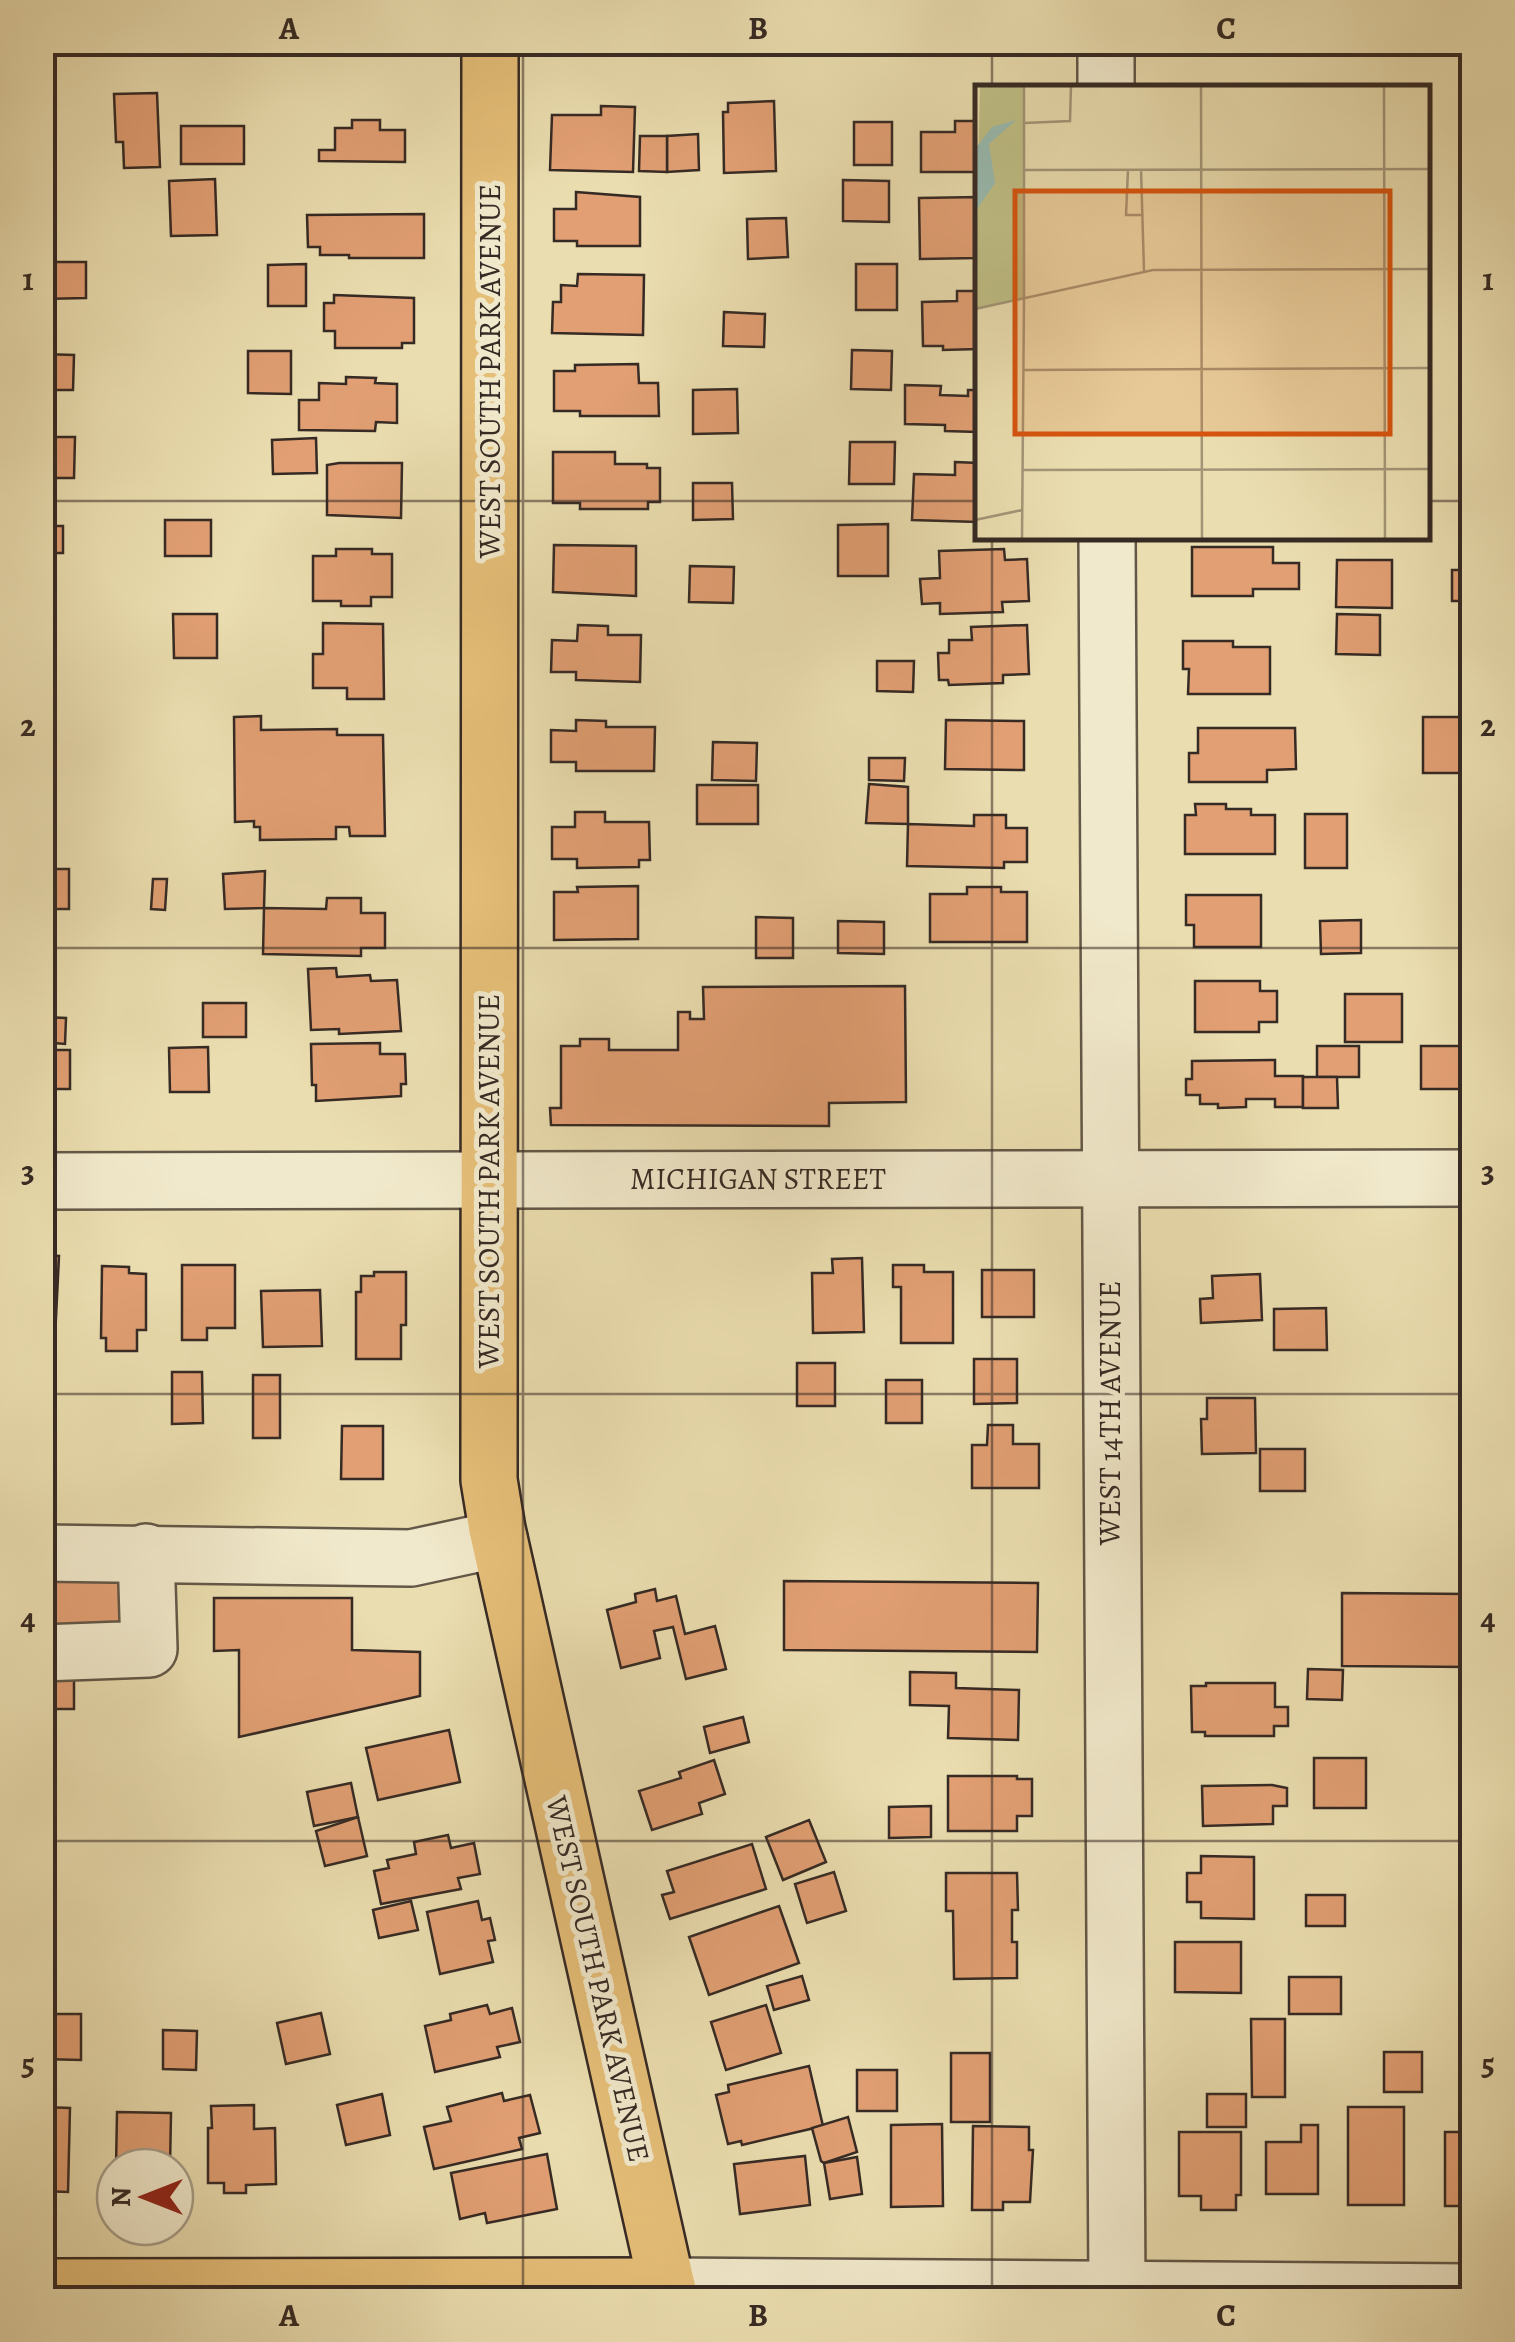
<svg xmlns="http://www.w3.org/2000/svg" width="1515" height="2342" viewBox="0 0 1515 2342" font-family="Alegreya,serif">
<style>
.building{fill:#e19f73;stroke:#362a24;stroke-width:2.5}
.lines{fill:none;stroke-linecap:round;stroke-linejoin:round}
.minor-casing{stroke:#635747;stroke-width:60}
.major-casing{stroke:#362a24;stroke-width:60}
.minor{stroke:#f1e9cb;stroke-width:55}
.major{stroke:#e5be78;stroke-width:55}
.grid{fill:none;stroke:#362a24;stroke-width:2.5;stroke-opacity:0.55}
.labels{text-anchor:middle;stroke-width:10;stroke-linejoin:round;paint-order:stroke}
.street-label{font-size:30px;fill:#362a24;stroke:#f1e9cb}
.inset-road{fill:none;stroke:#a29577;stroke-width:2.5}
.view{fill:#d6540e;fill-opacity:0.15;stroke:#d6540e;stroke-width:5}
.inset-edge{fill:none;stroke:#362a24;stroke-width:5}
.neatline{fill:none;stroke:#362a24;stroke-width:4}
.grid-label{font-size:32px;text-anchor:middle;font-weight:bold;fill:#362a24}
</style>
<rect width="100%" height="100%" fill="#eaddaf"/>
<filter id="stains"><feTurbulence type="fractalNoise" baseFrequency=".002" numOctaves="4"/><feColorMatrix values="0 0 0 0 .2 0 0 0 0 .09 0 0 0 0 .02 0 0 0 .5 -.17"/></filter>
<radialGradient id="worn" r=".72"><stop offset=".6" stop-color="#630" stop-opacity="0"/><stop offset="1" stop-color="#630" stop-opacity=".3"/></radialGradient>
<g class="building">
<path d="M157 93 160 167 124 168 123 142H116L114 94Z"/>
<path d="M774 101 776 171 724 173 723 112H728V103Z"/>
<path d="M601 106 635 107 633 172 550 170 552 115H601Z"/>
<path d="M352 120H380V130H405V162L319 161V150H335V128H352Z"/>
<path d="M955 121H978V172H921V132H955Z"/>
<rect x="854" y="122" width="38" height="43"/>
<rect x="181" y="126" width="63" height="38"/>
<path d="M698 134 699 170 667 172V136Z"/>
<path d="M640 136H667V172L639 171Z"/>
<path d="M215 179 217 235 171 236 169 181Z"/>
<path d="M843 180 889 181V222L843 221Z"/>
<path d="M576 192 640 197V246H577V241H554V209H576Z"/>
<path d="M978 197V258L920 259 919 198Z"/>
<path d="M424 214V258H349V255H320V247H308L307 215Z"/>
<path d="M786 218 788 257 748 259 747 219Z"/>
<path d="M42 262H86V298L42 299Z"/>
<path d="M306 264V306H268V265Z"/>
<rect x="856" y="264" width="41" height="46"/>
<path d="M578 274 644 275 643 335 552 333 553 302H561V285L577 286Z"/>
<path d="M957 291H978V349L943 350V346H923L922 302 957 301Z"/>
<path d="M334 295 414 298V343H402V348H335V331H324V303H334Z"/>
<path d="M724 312 765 314 764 347 723 346Z"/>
<path d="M852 350 892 351 891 390 851 389Z"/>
<path d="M248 351H291V394L248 393Z"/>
<path d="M42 354 74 355 73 390H42Z"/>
<path d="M638 364 639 383H658L659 416H580V411H554V371H575V365Z"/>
<path d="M346 377 376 378 375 383 397 384V423L376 422 375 431 299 430V400H319V383L346 384Z"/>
<path d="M905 385 941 386 940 395 968 396V390H978V432L945 431V425L905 424Z"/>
<path d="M737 389 738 433 693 434V390Z"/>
<path d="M42 437H75L74 478H42Z"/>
<path d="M316 438 317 473 273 474 272 440Z"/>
<path d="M850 442H895L894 484H849Z"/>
<path d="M553 452H615V464H647V468H660V502H648V509H580V503H553Z"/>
<path d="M955 462 978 463V522L912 520 914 474 955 475Z"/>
<path d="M339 463H402L401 518 327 515V465Z"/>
<path d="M693 483H732L733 519 693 520Z"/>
<rect x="165" y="520" width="46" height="36"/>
<path d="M888 524V576H838V525Z"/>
<rect x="42" y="526" width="21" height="27"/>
<path d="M554 545 636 546V596L553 592Z"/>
<path d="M1192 547H1273V563H1299V589H1253V596H1192Z"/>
<path d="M336 549H372V554H392V597H371V606H341V601H313V556H336Z"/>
<path d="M1004 549 1005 560 1027 559 1029 601 1002 602 1003 612 940 614V603L922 604 920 579 940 578 939 551Z"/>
<path d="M1337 560H1392V608L1336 607Z"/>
<path d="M1464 563H1472V607H1465V601H1452V570H1464Z"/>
<path d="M690 566 734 567 733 603 689 602Z"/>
<path d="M173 614H217V658H174Z"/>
<path d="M1337 614 1380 615V655L1336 654Z"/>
<path d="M323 623 383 624 384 699H347V688H313V654H323Z"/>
<path d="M578 625 608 626V635H641L640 682 576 680V672H551L552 640 577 641Z"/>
<path d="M1027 625 1029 674 1003 675V683L949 685 948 680H939L938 653H949V640H972L971 627Z"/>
<path d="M1183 641H1233V647H1270V694H1188L1189 669H1183Z"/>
<path d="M1464 651 1472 652V693H1464Z"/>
<path d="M877 661H914L913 692 877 691Z"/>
<path d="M261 716V730L337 729V735H383L385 836H350L349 827H336V839L260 840V827H254V821L235 822 234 717Z"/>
<rect x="1423" y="717" width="43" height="56"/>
<path d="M576 720 606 721V727H655L654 771H576V762H551V730L576 731Z"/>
<path d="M946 720 1024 721V770L945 769Z"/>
<path d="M1198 728H1295L1296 769 1267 770V782H1189V753H1198Z"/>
<path d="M713 742 757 743 756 781 712 780Z"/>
<path d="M869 758H905L904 781 869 780Z"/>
<path d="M869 784 908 787V824L866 823Z"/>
<rect x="697" y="785" width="61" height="39"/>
<path d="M1195 804H1226V809H1251V815H1275V854H1185V815H1196Z"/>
<path d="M575 812H605V822H649L650 860H639V867L577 868V859H552V827H575Z"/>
<rect x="1305" y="814" width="42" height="54"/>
<path d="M974 815H1006V828H1027V862H1004V868L907 866 908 824 974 826Z"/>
<rect x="42" y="869" width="27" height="40"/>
<path d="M265 871 264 908 225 909 223 874Z"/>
<path d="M153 879H167L165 910 151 909Z"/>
<path d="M638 886V939L554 940V892H578L577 887Z"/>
<path d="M967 887H1001V892H1027V942H930V894H967Z"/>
<path d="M1186 895H1261V947H1194V925H1186Z"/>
<path d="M327 898H361V913H385V948H361V956L263 954 264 908 326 909Z"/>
<path d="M756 917 793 918V958H756Z"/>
<path d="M1361 920V953L1321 954 1320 921Z"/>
<path d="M838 921 884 922V954L838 953Z"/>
<path d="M336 968 337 977 370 975 371 981 397 980 401 1031 339 1034V1029L311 1030 308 969Z"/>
<path d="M1195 981H1260V991H1277V1022H1259V1032H1195Z"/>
<path d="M905 986 906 1102 829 1103V1126L551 1125 550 1108H561V1046H580V1039H609V1050H678V1012H690V1019H704L703 987Z"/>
<rect x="1345" y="994" width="57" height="48"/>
<rect x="203" y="1003" width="43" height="34"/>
<path d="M42 1017 66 1018 65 1044 42 1042Z"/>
<path d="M380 1043V1054H405L406 1084H401V1096L316 1101V1085H312L311 1044Z"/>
<rect x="1317" y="1046" width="42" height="31"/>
<rect x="1421" y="1046" width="47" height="43"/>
<path d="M208 1047 209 1092H170L169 1048Z"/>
<rect x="42" y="1050" width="28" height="39"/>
<path d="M1275 1060V1076H1303V1107H1275V1099H1246V1107L1218 1108V1104H1200V1095H1186V1079H1192V1061Z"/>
<path d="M1303 1077H1337L1338 1108H1303Z"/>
<path d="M42 1255 59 1256 55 1338 42 1337Z"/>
<path d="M862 1258 864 1332 813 1333 812 1273H833L832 1259Z"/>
<path d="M182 1265H235V1328H207V1340H182Z"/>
<path d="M893 1265H924V1272H953V1343H901V1287H893Z"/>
<path d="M102 1266 129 1267V1273L146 1274V1330H137V1351H106V1338H101Z"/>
<rect x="982" y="1270" width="52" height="47"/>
<path d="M374 1272H406V1325H401V1359H356V1292H361V1276H374Z"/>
<path d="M1260 1274 1262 1320 1201 1323 1200 1299 1213 1298 1212 1276Z"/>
<path d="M320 1290 322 1346 263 1347 261 1291Z"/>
<path d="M1326 1308 1327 1350H1274V1309Z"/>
<path d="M974 1359H1017V1403L974 1404Z"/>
<rect x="797" y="1363" width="38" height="43"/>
<path d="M172 1372H202L203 1423 172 1424Z"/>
<rect x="253" y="1375" width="27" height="63"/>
<rect x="886" y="1380" width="36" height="43"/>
<path d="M1207 1398H1255L1256 1453 1202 1454 1201 1419H1207Z"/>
<path d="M988 1425H1013V1444H1039V1488H972V1445H987Z"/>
<path d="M342 1426H383V1479H341Z"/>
<rect x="1260" y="1449" width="45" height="42"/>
<path d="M42 1581H122V1638L42 1639Z"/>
<path d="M784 1581 1038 1583 1037 1652 784 1650Z"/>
<path d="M655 1589 657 1601 676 1596 685 1634 715 1626 726 1669 686 1679 673 1627 654 1631 660 1658 621 1668 607 1610 636 1602 635 1594Z"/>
<path d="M1342 1593 1472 1594V1667L1342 1666Z"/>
<path d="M214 1598H352V1650L420 1652V1696L239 1737V1650L214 1651Z"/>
<path d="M1308 1669 1343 1670 1342 1700 1307 1699Z"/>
<path d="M910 1672 956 1673V1688L1019 1690 1018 1740 948 1738 949 1706 910 1705Z"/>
<path d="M42 1673H74V1709H55V1724H42Z"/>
<path d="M1206 1683H1275V1707H1288V1726H1274V1736H1205V1732H1192L1191 1686H1206Z"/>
<path d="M743 1717 749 1742 710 1753 704 1727Z"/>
<path d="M449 1730 460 1782 378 1800 366 1748Z"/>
<rect x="1314" y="1758" width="52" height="50"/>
<path d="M714 1760 725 1794 699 1803 702 1814 652 1830 639 1791 681 1778 679 1772Z"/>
<path d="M948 1776H1017V1779H1032V1816H1017V1831H948Z"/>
<path d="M351 1783 358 1817 314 1826 307 1792Z"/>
<path d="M1272 1785 1287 1788V1806H1273V1824L1203 1826 1202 1786Z"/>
<path d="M931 1806V1837L889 1838V1807Z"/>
<path d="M358 1817 367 1856 325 1866 316 1831Z"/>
<path d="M809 1820 826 1862 783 1880 766 1837Z"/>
<path d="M448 1835 451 1848 474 1843 480 1874 458 1878 461 1889 381 1904 374 1871 389 1868 387 1860 416 1854 414 1842Z"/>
<path d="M752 1844 766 1889 670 1919 662 1895 674 1892 667 1871Z"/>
<path d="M1201 1856 1254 1857V1919L1201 1918V1902H1187V1873H1201Z"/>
<path d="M834 1872 846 1911 807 1923 795 1884Z"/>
<path d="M946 1873H1017L1018 1910H1012V1942H1017V1978L954 1979 953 1911H946Z"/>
<rect x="1306" y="1895" width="39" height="31"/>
<path d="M411 1901 418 1930 379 1938 373 1910Z"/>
<path d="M478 1901 482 1920 490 1918 495 1940 488 1941 493 1962 440 1974 427 1912Z"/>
<path d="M779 1906 799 1963 709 1995 689 1937Z"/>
<path d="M1175 1942H1241V1993L1175 1992Z"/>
<path d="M802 1976 809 2000 774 2010 767 1986Z"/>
<rect x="1289" y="1977" width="52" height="37"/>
<path d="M487 2005 490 2014 512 2008 520 2042 497 2047 500 2057 435 2072 425 2026 451 2020 450 2014Z"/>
<path d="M766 2005 781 2053 726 2070 711 2022Z"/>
<path d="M321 2013 330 2054 286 2064 277 2023Z"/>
<path d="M42 2014H81V2060L42 2059Z"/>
<path d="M1251 2019H1285V2097H1252Z"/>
<path d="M163 2030 197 2031 196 2070 163 2069Z"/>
<rect x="1384" y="2052" width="38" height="40"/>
<rect x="951" y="2053" width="39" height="69"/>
<path d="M809 2066 823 2126 742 2145 741 2141 728 2144 716 2095 729 2092 728 2085Z"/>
<rect x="857" y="2070" width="40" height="41"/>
<path d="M502 2093 504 2101 530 2095 540 2133 519 2138 522 2149 434 2169 424 2127 451 2121 447 2107Z"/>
<path d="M382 2094 390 2135 346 2145 337 2105Z"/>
<rect x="1207" y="2094" width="39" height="33"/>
<path d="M254 2105V2129L275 2128 276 2184 246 2185V2193H224V2183H208V2128H212L211 2106Z"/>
<path d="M42 2107 70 2108 68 2192 42 2191Z"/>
<rect x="1348" y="2107" width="56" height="98"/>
<path d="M117 2112 171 2113 170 2167H116Z"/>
<path d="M848 2117 857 2152 824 2163 821 2161 812 2128Z"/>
<path d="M942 2124 943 2206 891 2207V2125Z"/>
<path d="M1301 2125H1318V2194H1266V2142H1301Z"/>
<path d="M973 2126 1029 2127V2150H1033L1030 2202H1003V2210H972Z"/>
<path d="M1179 2132H1241V2195H1236V2210H1201V2196H1179Z"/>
<rect x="1445" y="2132" width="27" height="74"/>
<path d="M547 2154 557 2209 487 2223 485 2213 460 2219 451 2173Z"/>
<path d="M805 2156 810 2205 740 2214 734 2164Z"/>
<path d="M857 2157 862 2194 830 2199 824 2163Z"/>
</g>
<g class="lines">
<defs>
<g id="minor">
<path d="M1106 42V88"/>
<path d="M1107 538 1117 2289"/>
<path d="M42 1181C519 1178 996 1182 1472 1178"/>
<path d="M42 1553 411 1558 499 1539"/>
<path d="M42 1653 149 1649 146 1552"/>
<path d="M667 2286 1472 2292"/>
</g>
<g id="major">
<path d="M490 42 489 1480 497 1529 670 2300"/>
<path d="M42 2287 667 2286"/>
</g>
</defs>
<use href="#minor" class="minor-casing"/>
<use href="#major" class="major-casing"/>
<use href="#minor" class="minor"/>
<use href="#major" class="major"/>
</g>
<path class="grid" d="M523 42V2300M992 42V88M42 501H978M1428 501H1472M992 538V2300M42 948H1472M42 1394H1472M42 1841H1472"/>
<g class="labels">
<g class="street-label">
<text transform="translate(490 371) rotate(-90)" y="10">WEST SOUTH PARK AVENUE</text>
<text x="758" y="1189">MICHIGAN STREET</text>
<text transform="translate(489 1181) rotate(-90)" y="10">WEST SOUTH PARK AVENUE</text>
<text transform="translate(1110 1413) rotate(-90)" y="10">WEST 14TH AVENUE</text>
<text transform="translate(598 1979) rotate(77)" y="10">WEST SOUTH PARK AVENUE</text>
</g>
</g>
<g transform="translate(975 85)">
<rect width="455" height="455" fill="#eaddaf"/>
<path d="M5 0H49V213L0 225Z" fill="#bfbf85"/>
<path d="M41 35 14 59 20 98 0 127V64L17 42Z" fill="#98bbb0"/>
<path class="inset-road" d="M226 0 227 455M409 0 410 455M49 38 95 36 96 0M166 84 169 186M49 85 455 84M153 85 151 130H167M49 213V0M0 224 178 185 455 184M49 285 455 283M48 385 455 384M0 435 47 425M47 455 49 213"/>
<path class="view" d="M40 106H415V349H40Z"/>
<rect width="455" height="455" class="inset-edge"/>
</g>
<rect width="1515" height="2342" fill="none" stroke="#eaddaf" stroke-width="110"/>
<g transform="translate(145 2197) rotate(270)"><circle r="48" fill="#f1e9cb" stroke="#a69d88" stroke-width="2.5"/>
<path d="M0-8L18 38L0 25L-18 38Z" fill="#8f2418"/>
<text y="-15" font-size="28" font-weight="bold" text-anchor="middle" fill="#362a24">N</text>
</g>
<rect x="55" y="55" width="1405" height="2232" class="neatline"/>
<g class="grid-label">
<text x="289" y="39">A</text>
<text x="758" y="39">B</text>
<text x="1226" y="39">C</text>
<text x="28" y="290">1</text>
<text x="1488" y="290">1</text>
<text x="28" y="736">2</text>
<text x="1488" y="736">2</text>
<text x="28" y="1182">3</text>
<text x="1488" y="1182">3</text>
<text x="28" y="1629">4</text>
<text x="1488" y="1629">4</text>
<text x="28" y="2075">5</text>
<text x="1488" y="2075">5</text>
<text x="289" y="2326">A</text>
<text x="758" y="2326">B</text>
<text x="1226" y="2326">C</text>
</g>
<rect width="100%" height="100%" filter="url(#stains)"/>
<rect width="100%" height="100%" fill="url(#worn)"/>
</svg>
